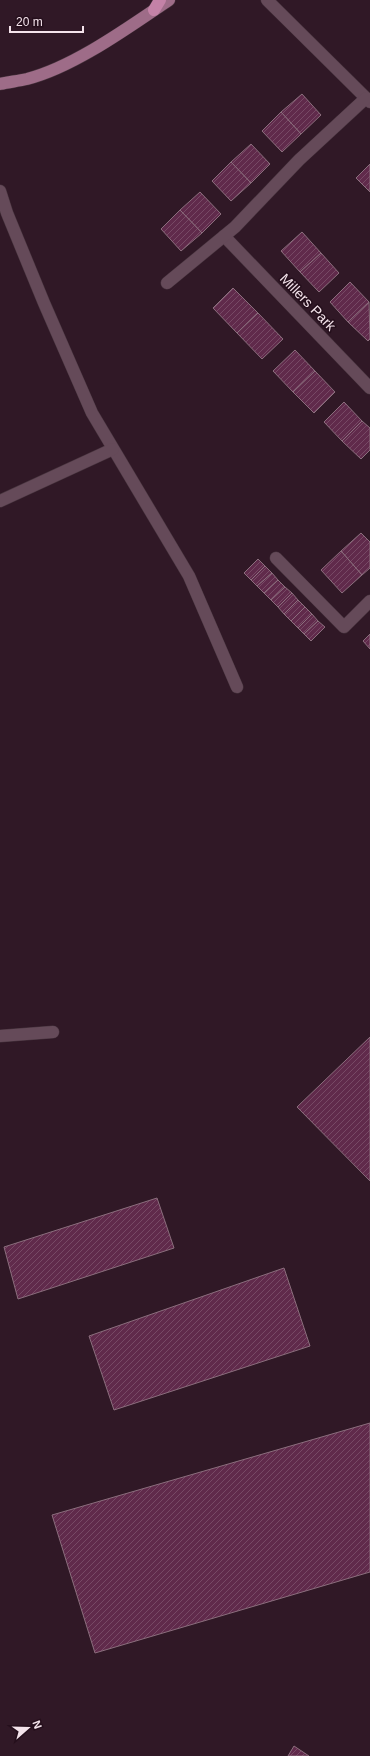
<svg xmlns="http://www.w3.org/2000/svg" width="370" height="1756" viewBox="0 0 370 1756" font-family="Arial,sans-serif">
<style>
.building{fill:url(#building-hatch);stroke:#8b6e7d}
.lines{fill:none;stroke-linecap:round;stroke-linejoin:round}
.minor-casing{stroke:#48353f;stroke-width:13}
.major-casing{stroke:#48353f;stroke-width:13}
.highway-casing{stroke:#48353f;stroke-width:13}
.minor{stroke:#654a59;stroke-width:12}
.major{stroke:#9e6c88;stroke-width:12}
.highway{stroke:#c482a7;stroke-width:12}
.labels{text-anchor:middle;stroke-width:3;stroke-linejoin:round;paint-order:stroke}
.street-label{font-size:14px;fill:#f4e3eb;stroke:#250f1c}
</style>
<defs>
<pattern id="building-hatch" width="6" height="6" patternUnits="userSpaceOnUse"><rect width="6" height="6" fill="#602a4b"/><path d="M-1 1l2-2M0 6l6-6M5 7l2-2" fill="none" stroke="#774965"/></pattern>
</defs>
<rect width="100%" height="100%" fill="#301826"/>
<g class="building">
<path d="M302 94 321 115 301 134 281 112Z"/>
<path d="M281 112 301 134 282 152 262 131Z"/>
<path d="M251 144 270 164 251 183 231 162Z"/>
<path d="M231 162 251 183 231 201 212 181Z"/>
<path d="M370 164V192L356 178Z"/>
<path d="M200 192 221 214 202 233 180 210Z"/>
<path d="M180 210 202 233 181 251 161 229Z"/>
<path d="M302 232 321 253 300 272 281 251Z"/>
<path d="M321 253 339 273 319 292 300 272Z"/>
<path d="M350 282 369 302 348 322 330 302Z"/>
<path d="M233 288 258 313 237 333 213 308Z"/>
<path d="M369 302 370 339 368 341 348 322Z"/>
<path d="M258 313 283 339 262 359 237 333Z"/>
<path d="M295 350 315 371 293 392 273 371Z"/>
<path d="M315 371 335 392 314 413 293 392Z"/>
<path d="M344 402 362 421 342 441 324 422Z"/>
<path d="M362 421 370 428V450L361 459 342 441Z"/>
<path d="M361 533 370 542V568L362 575 341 551Z"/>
<path d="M341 551 362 575 342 593 321 570Z"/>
<path d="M258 559 265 566 251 580 244 573Z"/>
<path d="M265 566 272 573 257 586 251 580Z"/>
<path d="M272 573 278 580 264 593 257 586Z"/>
<path d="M278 580 285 587 271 600 264 593Z"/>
<path d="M285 587 292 593 278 607 271 600Z"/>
<path d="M292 593 298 600 284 614 278 607Z"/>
<path d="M298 600 305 607 291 621 284 614Z"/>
<path d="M305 607 312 614 298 628 291 621Z"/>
<path d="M312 614 318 621 304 634 298 628Z"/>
<path d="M318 621 325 627 311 641 304 634Z"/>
<path d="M370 634V649L363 641Z"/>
<path d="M370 1037V1181L297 1107Z"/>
<path d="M157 1198 174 1248 18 1299 4 1247Z"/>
<path d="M284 1268 310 1346 114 1410 89 1336Z"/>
<path d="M370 1423V1572L95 1653 52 1515Z"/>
<path d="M294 1746 309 1756H288Z"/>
</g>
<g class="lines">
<defs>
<g id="minor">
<path d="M267 0 370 102"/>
<path d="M0 191 7 213 44 303 92 413 189 576 237 687"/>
<path d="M224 236 370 388"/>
<path d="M167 283 235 227 299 160 366 98"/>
<path d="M0 501 113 449"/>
<path d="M276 558 344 627 370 601"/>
<path d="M0 1036 53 1032"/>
</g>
<path id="major" d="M0 84C9 82 18 81 27 79 74 67 129 27 169 0"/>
<path id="highway" d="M154 10 160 0"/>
</defs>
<use href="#minor" class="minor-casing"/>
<use href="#major" class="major-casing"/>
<use href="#highway" class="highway-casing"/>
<use href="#minor" class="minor"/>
<use href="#major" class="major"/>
<use href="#highway" class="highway"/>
</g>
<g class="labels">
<g class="street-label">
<text transform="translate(308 302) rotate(46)" y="5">Millers Park</text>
</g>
</g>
<g transform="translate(28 1728) rotate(70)" stroke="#250f1c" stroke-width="3" paint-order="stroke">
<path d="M0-3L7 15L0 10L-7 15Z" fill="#f4e3eb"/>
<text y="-6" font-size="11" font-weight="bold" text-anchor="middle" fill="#f4e3eb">N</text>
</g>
<path d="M10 26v6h73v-6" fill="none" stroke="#f4e3eb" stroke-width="2"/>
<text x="16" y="26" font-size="12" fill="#f4e3eb" stroke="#250f1c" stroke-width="3" paint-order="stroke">20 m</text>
</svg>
